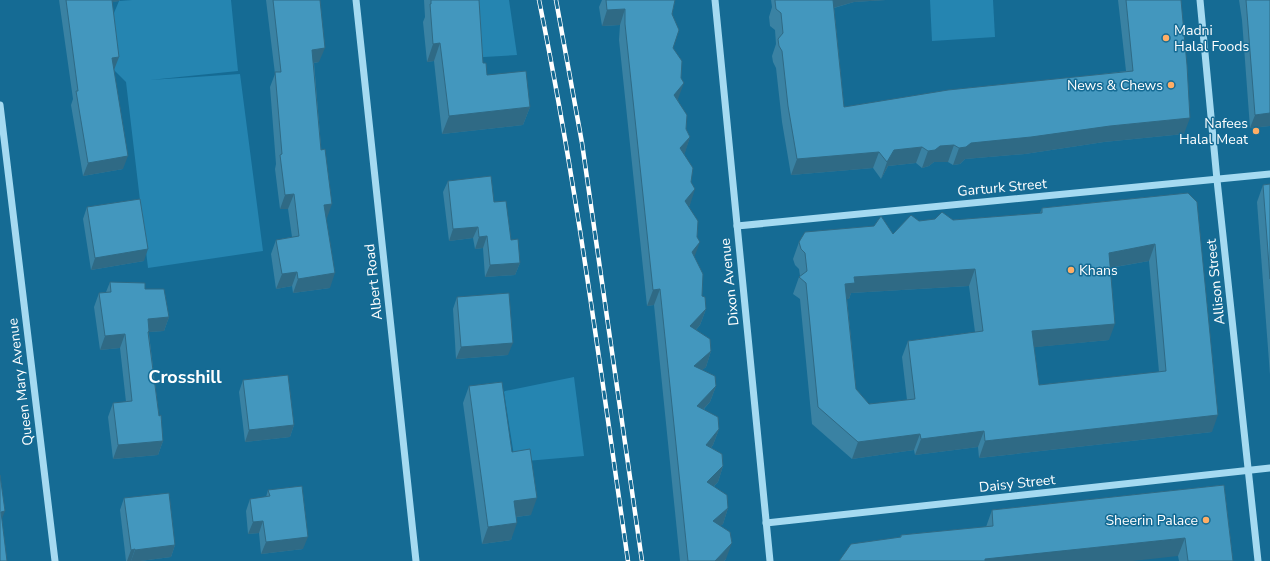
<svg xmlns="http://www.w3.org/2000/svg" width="1270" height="561" viewBox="0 0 1270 561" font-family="'Nunito Sans',sans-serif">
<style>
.green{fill:#2585b1}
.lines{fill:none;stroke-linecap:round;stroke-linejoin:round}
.minor{stroke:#a5daf1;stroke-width:7}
.rail-casing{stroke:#fff;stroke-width:4.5}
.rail{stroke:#156b94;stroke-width:3;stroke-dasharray:9;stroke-linecap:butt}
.wall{fill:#3a82a3;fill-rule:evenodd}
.shaded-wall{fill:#2f6a85}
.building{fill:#4397be;stroke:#2f6a85;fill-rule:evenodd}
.poi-dot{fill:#ffae65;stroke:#156b94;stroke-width:1.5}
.labels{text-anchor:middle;stroke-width:3;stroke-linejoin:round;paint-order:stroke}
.poi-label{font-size:14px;fill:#fff;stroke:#156b94;text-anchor:end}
.street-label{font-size:14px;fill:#fff;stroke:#156b94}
.district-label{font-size:18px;font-weight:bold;fill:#fff;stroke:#156b94}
</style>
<rect width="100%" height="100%" fill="#156b94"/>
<g class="green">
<path d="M132 0H231L238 71 150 80 240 74 263 251 148 268 126 82 114 70 109 25 119 1Z"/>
<path d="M469 0H509L517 55 467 58Z"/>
<path d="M930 0H993L995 37 932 41Z"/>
<path d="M574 377 584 456 515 462 504 392 505 391Z"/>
</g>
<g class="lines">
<g class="minor">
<path d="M356 0 416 561"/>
<path d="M715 0 770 561"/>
<path d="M1200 0 1217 180 1258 561"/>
<path d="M0 105 55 561"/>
<path d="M737 226 1270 174"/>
<path d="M766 523 1270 468"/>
</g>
<defs>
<g id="rail">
<path d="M539 0C577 186 601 374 628 561"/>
<path d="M556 0 582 143 642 561"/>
</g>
</defs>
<use href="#rail" class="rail-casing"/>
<use href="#rail" class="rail"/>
</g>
<g class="wall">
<path d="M59 0H120L119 1 112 2 114 70 123 169 83 176 71 105 73 99Z"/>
<path d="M266 0H320L319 62 314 63 327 218H326L330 288 293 293 292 286 276 289 271 254 276 240 292 237 288 209H280L275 169 276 164 270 87 275 74Z"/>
<path d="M424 0H479L483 63 487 75 530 107 523 125 442 134 434 61 427 62 423 22 425 17Z"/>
<path d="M602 0H675L672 14 673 48 678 99V100L686 129 690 137 684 154 691 182 690 205 689 206 694 257 702 296 706 309 700 325 696 330 711 351 706 367 702 370 716 386 710 402 704 409 719 429 713 445 711 448 723 466 718 482 714 486 728 508 723 524 720 526 726 559 724 561H680L654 305 647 306 619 40 620 25 602 26 599 7Z"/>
<path d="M771 0H886L854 2 834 8 844 107 1126 71 1118 0H1181L1184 134 1104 142 1025 154 965 159 960 164 953 165 948 162H934L929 166 922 168 916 163 888 166 881 179 873 168 791 175 782 122 776 68 773 62 772 56 776 44 775 30 770 26 769 17 772 7Z"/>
<path d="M1239 0H1270V126L1250 128 1242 20Z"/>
<path d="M448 181 494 202 511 240 520 263 515 275 485 277 483 248 475 249 473 238 449 241 443 192Z"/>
<path d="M1270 184V375L1257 202 1263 185Z"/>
<path d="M1188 193 1212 432 979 458 978 447 915 455 914 450 852 459 812 424 800 299 793 294 799 277 800 276 799 269 795 265 793 259 799 242 893 234 919 221 953 220 1040 213 1042 208ZM1149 261 1159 372 1039 385 1034 347 1109 340 1110 268ZM969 286 975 332 908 341 902 357 907 400 869 404 856 389 847 299H849L851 293Z"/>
<path d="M87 207 144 261 91 270 83 219Z"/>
<path d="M110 282 145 289 169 317 164 331 149 332V334L159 416 163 441 158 455 113 459 108 417 113 403 126 402 120 348 100 350 94 307 99 293 106 292Z"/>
<path d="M457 297 508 355 456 359 453 309Z"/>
<path d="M243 380 294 425 290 437 245 442 239 392Z"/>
<path d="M469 386 512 452 531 515 516 517 511 540 482 544 463 403Z"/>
<path d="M1224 485 1233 561H1179L1178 556 900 537 901 535 986 527 992 510Z"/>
<path d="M268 490 303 549 261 554 259 533 248 534 246 511 250 499 266 497Z"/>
<path d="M124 498 175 545 171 557 140 561H126L120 510Z"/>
</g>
<g class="shaded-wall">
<path d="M107 0H120L119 1 106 3Z"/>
<path d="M830 0H886L854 2 826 10Z"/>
<path d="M625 9 620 25 602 26 607 10Z"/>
<path d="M440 43 434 61 427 62 433 44Z"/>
<path d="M325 48 319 62 307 64 312 50Z"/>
<path d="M119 57 114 70 107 71 112 58Z"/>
<path d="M684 83 678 99 668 111 674 95Z"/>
<path d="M530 107 523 125 442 134 449 116Z"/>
<path d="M1270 113V126L1250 128 1255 115Z"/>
<path d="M1190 118 1184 134 1104 142 1025 154 965 159 960 164 953 165 959 148 971 143 1110 126Z"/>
<path d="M690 137 685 153 675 164 680 148Z"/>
<path d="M954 145 948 162H934L929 166 922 168 928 151 940 146Z"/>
<path d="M922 147 916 163 888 166 881 179 887 162 894 150Z"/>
<path d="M879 152 873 168 791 175 797 159Z"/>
<path d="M128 156 123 169 83 176 88 163Z"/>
<path d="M695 189 690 205 680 217 685 201Z"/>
<path d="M294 194 288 209H280L285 195Z"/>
<path d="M332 204 327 218 319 219 324 205Z"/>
<path d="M478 227 473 238 449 241 453 229Z"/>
<path d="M487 236 483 248 475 249 479 237Z"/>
<path d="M700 242 694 258 692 252Z"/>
<path d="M1155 244 1149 261 1103 269 1109 253Z"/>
<path d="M148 249 144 261 91 270 95 258Z"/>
<path d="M520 263 515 275 485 277 490 265Z"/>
<path d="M975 269 969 286 851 293 849 299 839 300 845 284 854 277Z"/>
<path d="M297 272 292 286 276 289 282 274Z"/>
<path d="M335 273 330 288 293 293 298 279Z"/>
<path d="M660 289 654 305 647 306 653 290Z"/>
<path d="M706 309 700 325 685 342 690 326Z"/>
<path d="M169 317 164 331 149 332 144 345 148 319Z"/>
<path d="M1115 324 1109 340 1027 348 1032 331Z"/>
<path d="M125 334 120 348 100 350 105 336Z"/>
<path d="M513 343 508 355 456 359 461 347Z"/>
<path d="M711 351 706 367 688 382 694 366Z"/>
<path d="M716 386 710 402 691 422 697 406Z"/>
<path d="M1218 415 1212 432 979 458 985 441Z"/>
<path d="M294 425 290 437 245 442 249 430Z"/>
<path d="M719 429 713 445 700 461 706 445Z"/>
<path d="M984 431 978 447 915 455 921 439Z"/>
<path d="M920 434 914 450 852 459 858 442Z"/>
<path d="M163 441 158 455 113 459 118 445Z"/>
<path d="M723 466 718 482 701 498 707 482Z"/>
<path d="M537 498 531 515 508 518 514 501Z"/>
<path d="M728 508 723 524 707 537 713 521Z"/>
<path d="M5 511 0 524 1 512Z"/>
<path d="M263 521 259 533 248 534 253 522Z"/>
<path d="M517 523 511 540 482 544 488 527Z"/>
<path d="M308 537 303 549 261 554 266 542Z"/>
<path d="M1185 538 1178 556 1133 561H984L985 559Z"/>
<path d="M732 543 726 559 724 561H715Z"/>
<path d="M175 545 171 557 140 561H131L135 550Z"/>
<path d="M135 549 131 561H127L131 550Z"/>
</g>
<g class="building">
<path d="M66 0H112L119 57 112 58 128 156 88 163 76 91H78Z"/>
<path d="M273 0H320L325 48 312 50 321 150 325 149 332 204 324 205 335 273 298 279 297 272 282 274 276 240 299 236 294 194 285 195 280 155 282 154 275 72H281Z"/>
<path d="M431 0H479L483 63H486L487 75 526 71 530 107 449 116 440 43 433 44 430 4H431Z"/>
<path d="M606 0H675L672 14 679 30 673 48 682 61 681 78 684 83 674 95 687 115 686 129 690 137 680 148 693 168 691 182 695 189 685 201 698 221 697 237 700 242 692 252 703 274 702 296 705 297 706 309 690 326 710 339 711 351 694 366 715 376 716 386 697 406 718 417 719 429 706 445 722 454 723 466 707 482 727 495 728 508 713 521 730 532 732 543 715 561H688L660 289 653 290 625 24V9L607 10Z"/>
<path d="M775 0H833L844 107 948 90 1133 71 1126 0H1181L1187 65 1190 118 1110 126 1031 137 971 143 966 147 959 148 954 145 940 146 935 150 928 151 922 147 894 150 887 162 879 152 797 159 788 106 782 51 779 46 778 39 783 33 781 13 776 9 775 1Z"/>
<path d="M1246 0H1270V113L1255 115Z"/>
<path d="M491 176 494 202 506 201 511 240 518 239 520 263 490 265 487 236 479 237 478 227 453 229 448 181Z"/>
<path d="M1270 184V279L1263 185Z"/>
<path d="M1188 193 1197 202 1218 415 985 441 984 431 921 439 920 434 858 442 818 407 806 283 799 277 807 271 805 253 801 249 799 242 805 232 874 226 881 216 893 234 911 215 919 221 935 219 942 212 953 220 1042 213V208ZM1155 244 1166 371 1039 385 1032 331 1115 324 1109 253ZM975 269 983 331 908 341 915 399 869 404 856 389 845 284 855 283 854 277Z"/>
<path d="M140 199 148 249 95 258 87 207Z"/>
<path d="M110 282 145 283V289H164L169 317 148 319 149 331 148 332 159 416 161 415 163 441 118 445 113 403 132 401 125 334 105 336 99 293 111 292Z"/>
<path d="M509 293 513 343 461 347 457 297Z"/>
<path d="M288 375 294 425 249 430 243 380Z"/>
<path d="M502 382 512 452 530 449 537 498 514 501 517 523 488 527 469 386Z"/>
<path d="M0 475 5 511 1 512 7 561H0Z"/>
<path d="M1224 485 1233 561H1188L1185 538 985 559V561H839L851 544 901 537V535L993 526 992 510Z"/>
<path d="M302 486 308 537 266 542 263 521 253 522 250 499 270 496 268 490Z"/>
<path d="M169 493 175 545 135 550V549L131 550 124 498Z"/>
</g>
<g class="poi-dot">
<circle cx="1166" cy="38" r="4"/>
<circle cx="1171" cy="85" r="4"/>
<circle cx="1256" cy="131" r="4"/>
<circle cx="1071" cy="270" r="4"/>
<circle cx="1206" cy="520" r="4"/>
</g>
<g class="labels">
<g class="poi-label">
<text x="1174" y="35" text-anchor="start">Madni<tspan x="1174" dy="16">Halal Foods</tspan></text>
<text x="1163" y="90">News &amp; Chews</text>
<text x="1248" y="128">Nafees<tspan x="1248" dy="16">Halal Meat</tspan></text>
<text x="1079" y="275" text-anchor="start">Khans</text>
<text x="1198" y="525">Sheerin Palace</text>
</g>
<g class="street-label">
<text transform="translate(1002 187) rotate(-5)" y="5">Garturk Street</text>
<text transform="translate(373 282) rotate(-96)" y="5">Albert Road</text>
<text transform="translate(729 282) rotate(-96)" y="5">Dixon Avenue</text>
<text transform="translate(1215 282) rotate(-96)" y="5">Allison Street</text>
<text transform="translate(20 382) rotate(-97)" y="5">Queen Mary Avenue</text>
<text transform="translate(1017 483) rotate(-6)" y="5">Daisy Street</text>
</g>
<g class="district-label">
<text x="185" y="383">Crosshill</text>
</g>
</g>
</svg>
